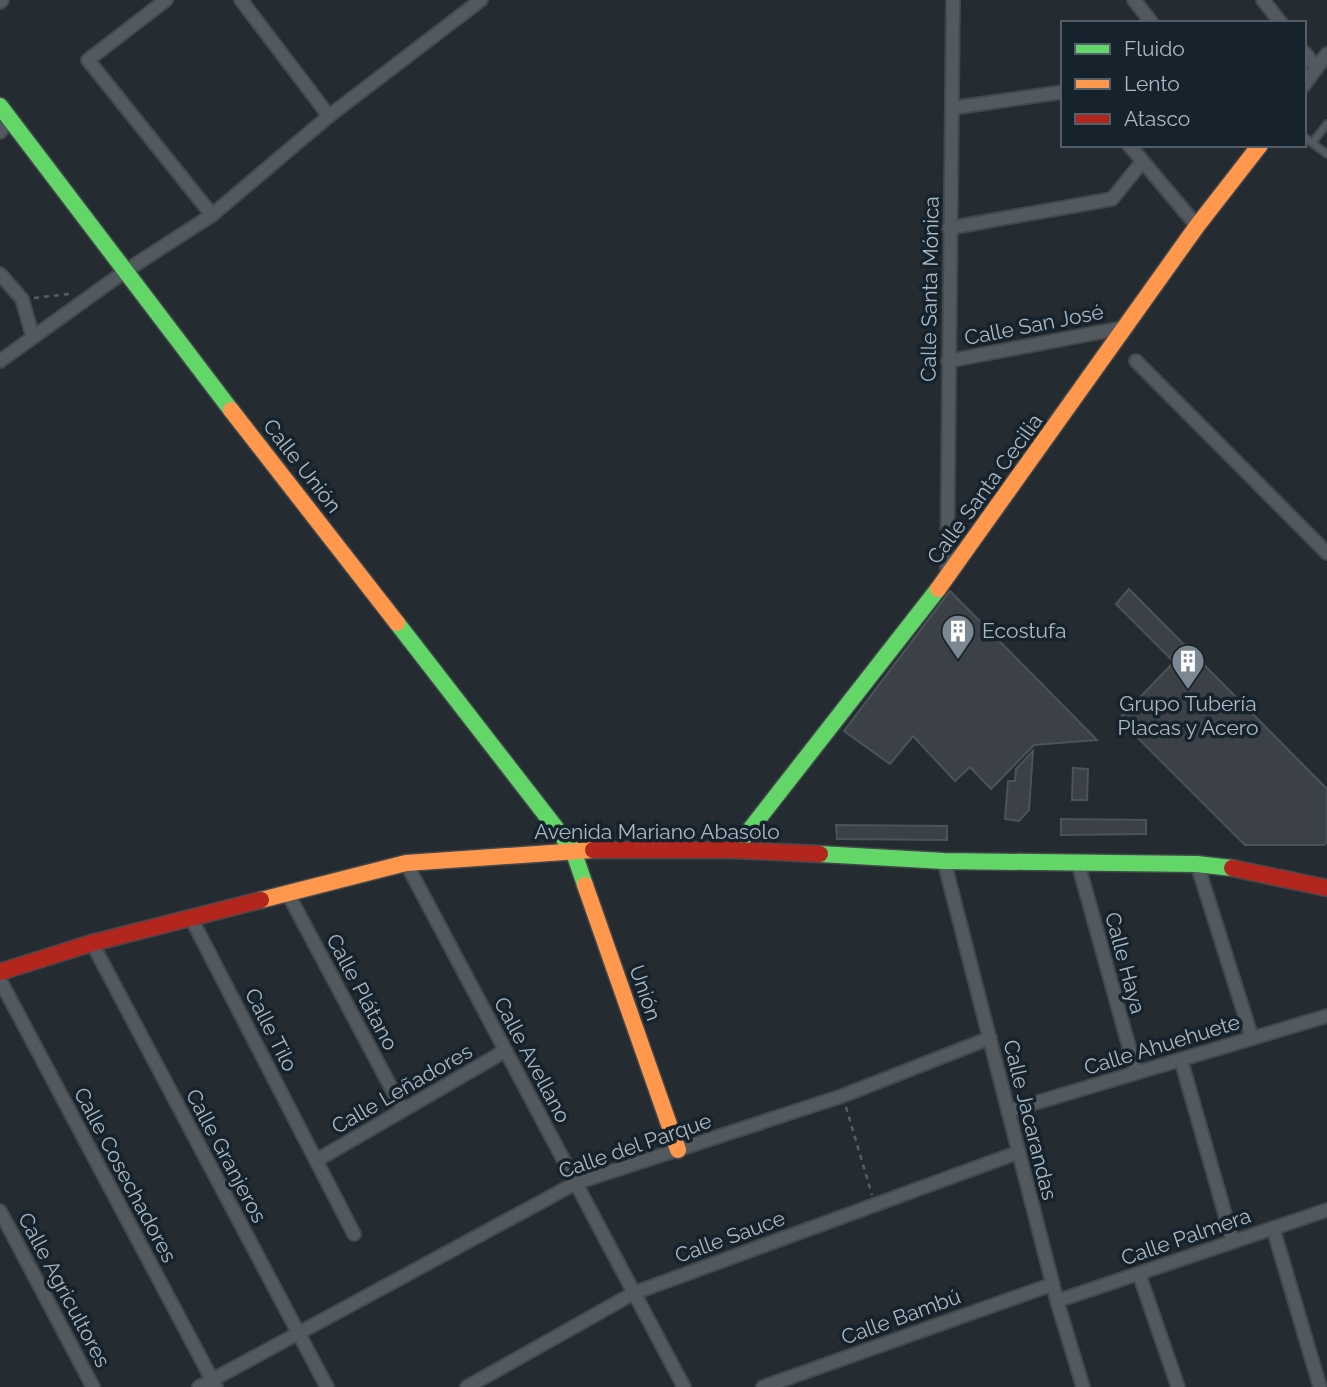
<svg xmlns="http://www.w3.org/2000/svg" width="1327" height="1387" viewBox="0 0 1327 1387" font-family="Raleway,sans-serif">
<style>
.building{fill:#3b4146;stroke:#4b545a;stroke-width:2}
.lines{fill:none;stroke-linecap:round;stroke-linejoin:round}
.lane-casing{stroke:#42484c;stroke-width:10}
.street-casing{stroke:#42484c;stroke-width:16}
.fast-casing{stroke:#42484c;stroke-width:19}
.slow-casing{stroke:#42484c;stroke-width:19}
.jam-casing{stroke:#42484c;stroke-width:19}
.path{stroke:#565e64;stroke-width:2.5;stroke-dasharray:5 5;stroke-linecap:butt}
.lane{stroke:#525a60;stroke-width:6}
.street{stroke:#525a60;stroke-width:12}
.fast{stroke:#63d668;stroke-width:16}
.slow{stroke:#ff974d;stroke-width:16}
.jam{stroke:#b3261e;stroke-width:16}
.labels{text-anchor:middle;stroke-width:7;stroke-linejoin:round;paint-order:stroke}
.street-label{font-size:21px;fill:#abb9c5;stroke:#17232c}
.poi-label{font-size:21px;fill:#abb9c5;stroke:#17232c;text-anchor:start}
</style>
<rect width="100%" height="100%" fill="#242c31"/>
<g class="building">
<path d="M1129 589 1327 789V842L1324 845H1245L1119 719 1174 662 1116 604Z"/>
<path d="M950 591 1097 740 1034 745 991 789 970 767 955 781 913 736 890 764 844 731Z"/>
<path d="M1033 751 1029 810 1019 821 1005 819 1008 781H1015L1016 769Z"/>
<path d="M1073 768 1088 769 1087 800H1072Z"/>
<path d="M1061 819 1146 820V834L1061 835Z"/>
<path d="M836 825 947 826V840L837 839Z"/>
</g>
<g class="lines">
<defs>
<g id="lane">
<path d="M1304 137 1327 154"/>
<path d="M1312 143 1327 124"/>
</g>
<g id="street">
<path d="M166 0 88 60 212 215"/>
<path d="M241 0 329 116"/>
<path d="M1134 0 1152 23"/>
<path d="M1263 0 1281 23"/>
<path d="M0 2 2 0"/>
<path d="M1304 52 1317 68"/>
<path d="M1304 85 1327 54"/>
<path d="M952 108 1063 92"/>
<path d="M0 132 10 119"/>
<path d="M1129 145 1197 226"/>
<path d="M949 228 1112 199 1142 162"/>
<path d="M0 274 22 299 33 337"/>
<path d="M0 361 124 272 212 215 329 116 481 0"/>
<path d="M948 361 1127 327"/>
<path d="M1136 361 1327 553"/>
<path d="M947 577 953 0"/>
<path d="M944 861 1057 1301 1083 1387"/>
<path d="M406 863 684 1387"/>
<path d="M1078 863 1136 1072"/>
<path d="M1197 864 1252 1038"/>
<path d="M287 892 403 1110"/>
<path d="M191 918 354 1234"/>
<path d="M92 943 327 1387"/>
<path d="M0 980 216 1387"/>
<path d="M1181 1060 1233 1242"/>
<path d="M1008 1111 1327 1016"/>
<path d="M317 1160 505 1051"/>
<path d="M0 1211 93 1387"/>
<path d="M1273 1228 1320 1387"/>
<path d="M1139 1274 1178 1387"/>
<path d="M1057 1301 1327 1210"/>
<path d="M199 1387 576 1183 842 1096 990 1038"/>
<path d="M467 1387 634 1293 1019 1152"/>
<path d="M763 1387 1053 1284"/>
</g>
<g id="fast">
<path d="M0 106 231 410"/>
<path d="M397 623 573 850 585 885"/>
<path d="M734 850 938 589"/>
<path d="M820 854 944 861 1197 864 1232 868"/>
</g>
<g id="slow">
<path d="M231 410 397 623"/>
<path d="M938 589 1197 226 1260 145"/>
<path d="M585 885 678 1150"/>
<path d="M261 900 406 863 593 850"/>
</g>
<g id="jam">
<path d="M593 850H734L820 854"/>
<path d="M1232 868 1327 888"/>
<path d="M0 972 92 943 261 900"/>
</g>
</defs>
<use href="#lane" class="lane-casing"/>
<use href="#street" class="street-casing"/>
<use href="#fast" class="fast-casing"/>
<use href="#slow" class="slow-casing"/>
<use href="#jam" class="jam-casing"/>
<g class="path">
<path d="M34 298 69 294"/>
<path d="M846 1107 872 1195"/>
</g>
<use href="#lane" class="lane"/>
<use href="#street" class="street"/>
<use href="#fast" class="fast"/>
<use href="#slow" class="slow"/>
<use href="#jam" class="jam"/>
</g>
<defs>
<symbol id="building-pin" viewBox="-11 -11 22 30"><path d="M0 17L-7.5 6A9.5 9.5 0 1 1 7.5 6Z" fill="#7c8891" stroke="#17232c"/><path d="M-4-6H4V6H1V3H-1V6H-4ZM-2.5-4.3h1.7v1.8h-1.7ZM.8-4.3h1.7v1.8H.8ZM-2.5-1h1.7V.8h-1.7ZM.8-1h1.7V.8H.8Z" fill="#fff"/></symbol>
</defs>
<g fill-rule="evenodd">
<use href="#building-pin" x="939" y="612" width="38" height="52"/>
<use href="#building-pin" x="1169" y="642" width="38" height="52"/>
</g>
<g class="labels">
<g class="street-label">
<text transform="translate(930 289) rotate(-89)" y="7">Calle Santa Mónica</text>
<text transform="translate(1034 325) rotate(-11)" y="7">Calle San José</text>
<text transform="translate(302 466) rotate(52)" y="7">Calle Unión</text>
<text transform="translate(985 489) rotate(-54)" y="7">Calle Santa Cecilia</text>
<text x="657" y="839">Avenida Mariano Abasolo</text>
<text transform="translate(1125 963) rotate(75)" y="7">Calle Haya</text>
<text transform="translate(362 992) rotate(62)" y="7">Calle Plátano</text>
<text transform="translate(645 993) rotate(71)" y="7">Unión</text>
<text transform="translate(271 1030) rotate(63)" y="7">Calle Tilo</text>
<text transform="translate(1162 1045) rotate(-17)" y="7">Calle Ahuehuete</text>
<text transform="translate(532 1060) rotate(62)" y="7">Calle Avellano</text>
<text transform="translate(402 1089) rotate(-30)" y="7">Calle Leñadores</text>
<text transform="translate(1030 1120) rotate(76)" y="7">Calle Jacarandas</text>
<text transform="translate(635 1146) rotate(-19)" y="7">Calle del Parque</text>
<text transform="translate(226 1156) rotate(62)" y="7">Calle Granjeros</text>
<text transform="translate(125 1175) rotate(62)" y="7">Calle Cosechadores</text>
<text transform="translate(730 1237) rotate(-20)" y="7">Calle Sauce</text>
<text transform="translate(1186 1237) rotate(-19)" y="7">Calle Palmera</text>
<text transform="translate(64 1290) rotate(62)" y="7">Calle Agricultores</text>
<text transform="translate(901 1317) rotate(-20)" y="7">Calle Bambú</text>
</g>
<g class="poi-label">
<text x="982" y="638">Ecostufa</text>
<text x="1188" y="711" text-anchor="middle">Grupo Tubería<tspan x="1188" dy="24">Placas y Acero</tspan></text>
</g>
</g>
<rect x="1061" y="21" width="245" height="126" fill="#17232c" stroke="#525f69" stroke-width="2"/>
<rect x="1075" y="44" width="35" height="10" fill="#63d668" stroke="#525f69" stroke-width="2"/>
<text x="1124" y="56" font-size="21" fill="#abb9c5">Fluido</text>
<rect x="1075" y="79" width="35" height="10" fill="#ff974d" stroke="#525f69" stroke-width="2"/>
<text x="1124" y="91" font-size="21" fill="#abb9c5">Lento</text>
<rect x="1075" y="114" width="35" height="10" fill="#b3261e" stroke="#525f69" stroke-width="2"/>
<text x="1124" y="126" font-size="21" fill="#abb9c5">Atasco</text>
</svg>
